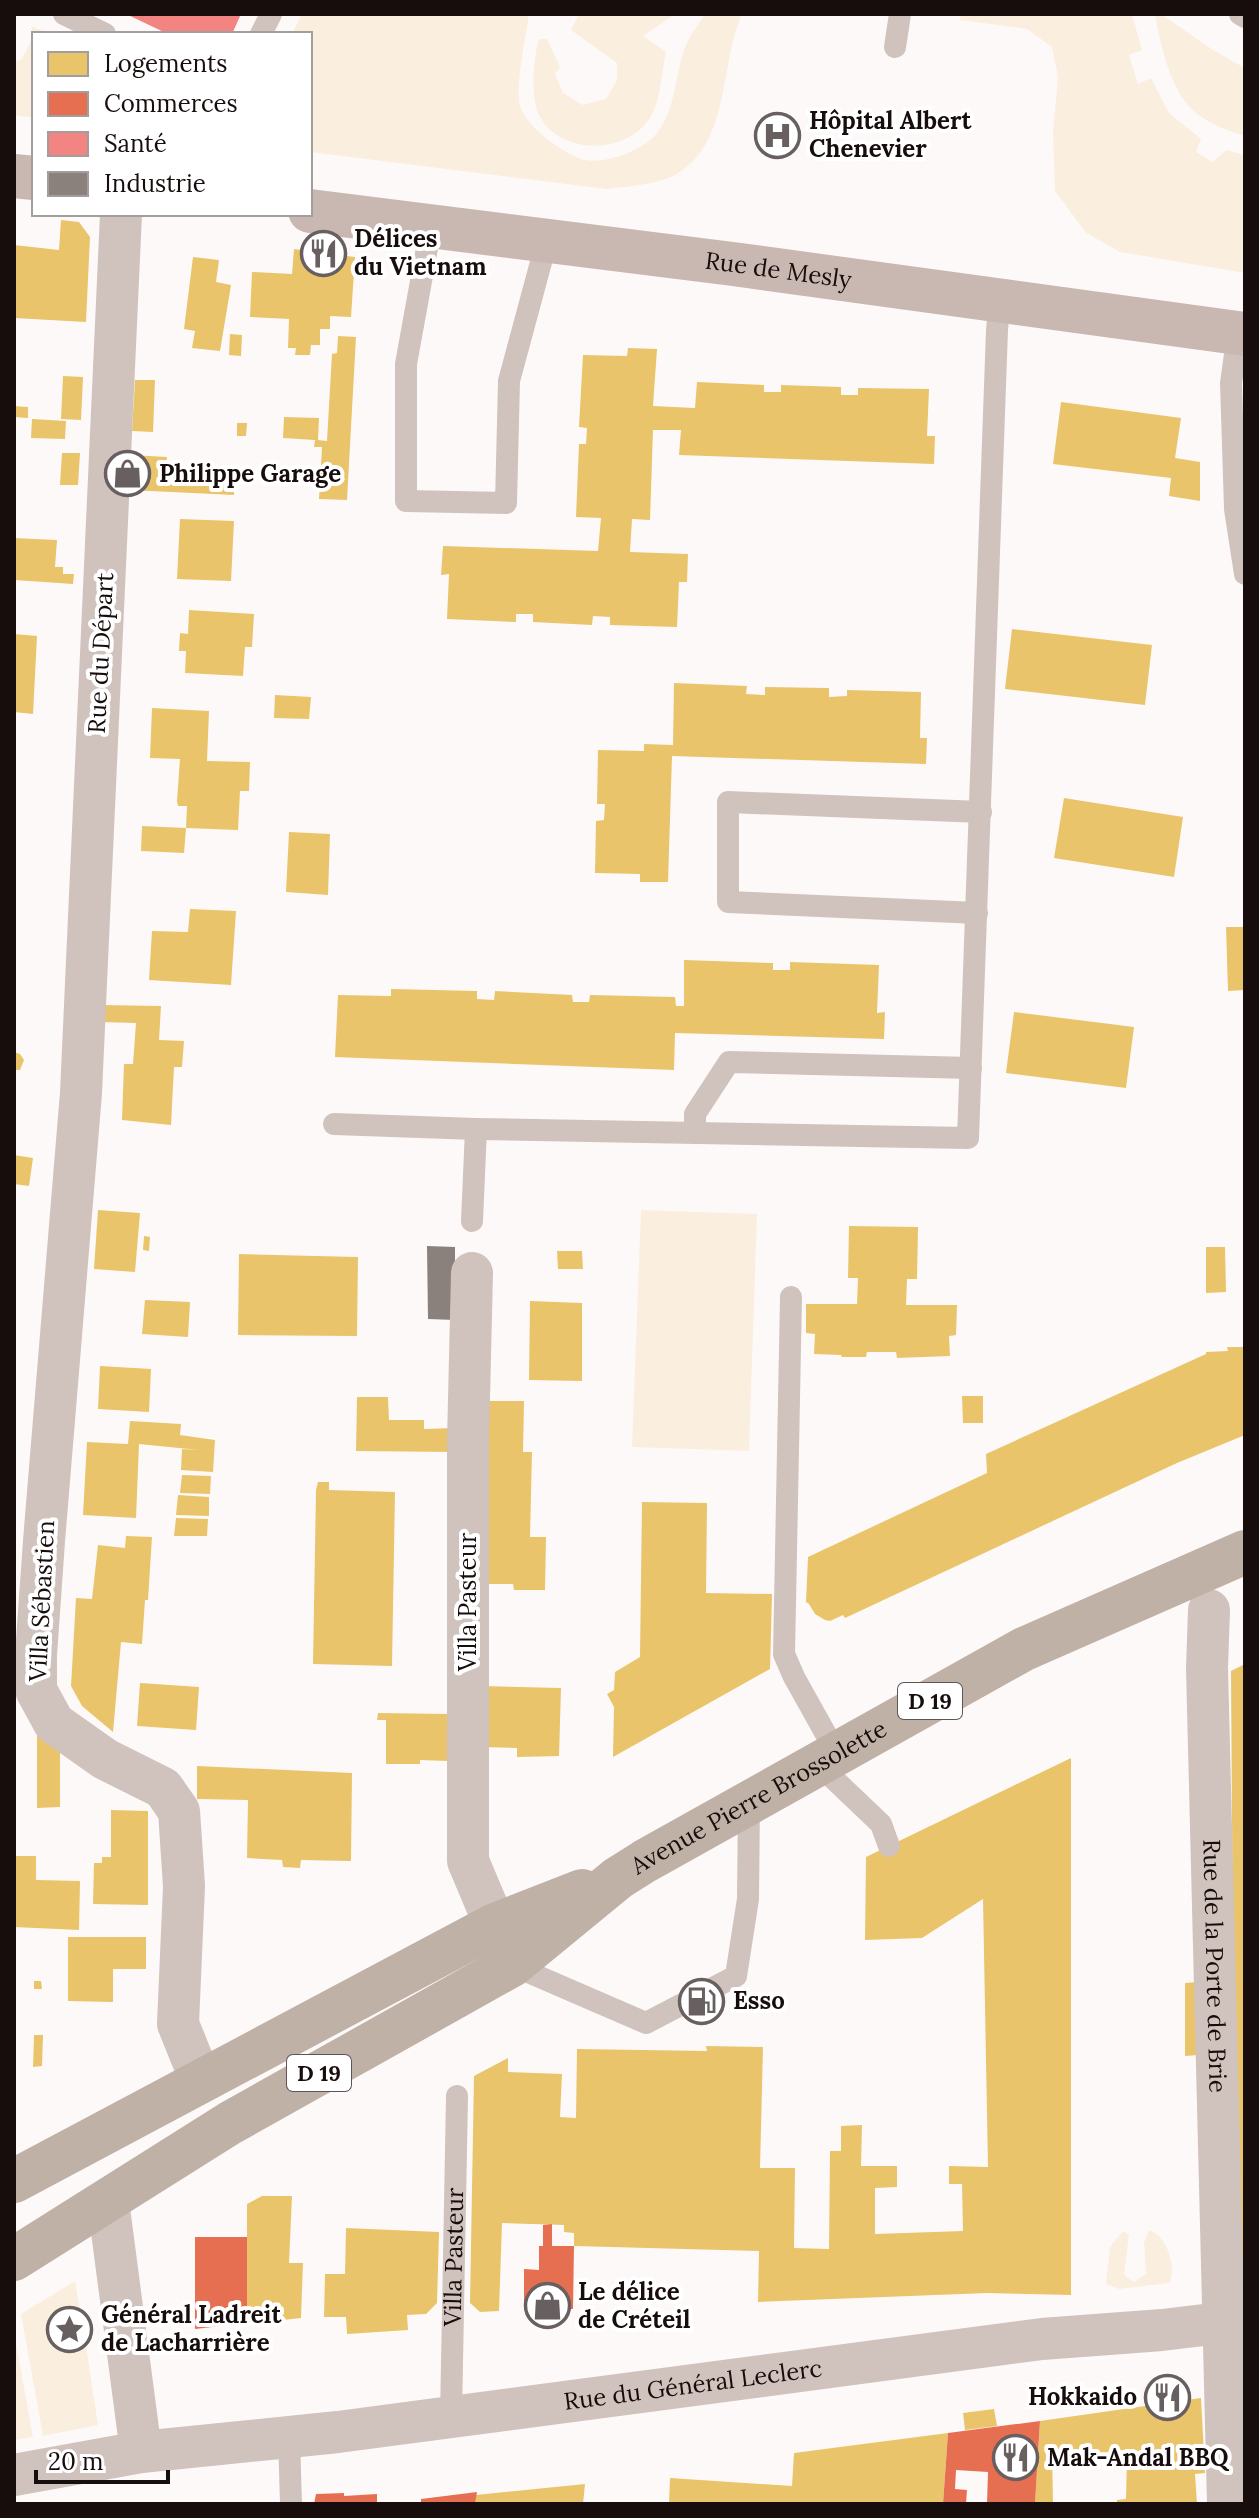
<svg xmlns="http://www.w3.org/2000/svg" width="1259" height="2518" viewBox="0 0 1259 2518" font-family="Lora,serif">
<style>
.green{fill:#faefde}
.homes{fill:#e9c46a}
.shops{fill:#e76f51}
.health{fill:#f28482}
.industry{fill:#8a817c}
.lines{fill:none;stroke-linecap:round;stroke-linejoin:round}
.lane{stroke:#d0c3bd;stroke-width:22}
.street{stroke:#d0c3bd;stroke-width:42}
.secondary{stroke:#c8b8b1;stroke-width:44}
.primary{stroke:#c0b1a7;stroke-width:44}
.labels{text-anchor:middle;stroke-width:8;stroke-linejoin:round;paint-order:stroke}
.shield{fill:#fff;stroke:#5d5656;stroke-width:2}
.shield-label{font-size:22px;font-weight:bold;fill:#170d0d}
.poi-label{font-size:24px;font-weight:bold;fill:#170d0d;stroke:#fff;text-anchor:start}
.street-label{font-size:24px;fill:#170d0d;stroke:#fff}
</style>
<rect width="100%" height="100%" fill="#fef9f9"/>
<g class="green">
<path d="M302 14H529C526 36 515 87 520 106 526 126 564 155 585 160 607 164 643 150 657 133 677 107 674 74 686 45 690 35 699 24 705 14H742C720 64 730 139 680 172 660 185 630 186 607 189L310 152V34H292Z"/>
<path d="M579 14H675L643 36 666 52C662 71 661 95 653 112 634 154 563 158 540 117 530 100 533 58 539 39H547L560 67 555 74 563 93 583 105 606 99 617 80V63L571 30Z"/>
<path d="M961 14H1132L1142 50 1129 55 1138 84 1151 78 1169 113 1201 139 1196 152 1213 162 1226 150 1245 155V273L1120 252 1086 233 1055 191 1053 132 1058 77 1052 47 1027 29 960 20Z"/>
<path d="M1155 14H1161L1213 50 1245 68V136C1225 130 1199 120 1186 103 1168 79 1160 42 1155 14Z"/>
<path d="M32 27 54 34H34V118L14 115V62L21 60 31 42Z"/>
<path d="M641 1210 757 1214 749 1451 632 1447Z"/>
<path d="M1149 2230C1166 2235 1178 2267 1169 2283L1119 2289 1106 2284 1110 2247 1123 2231 1129 2235 1124 2275 1134 2282 1146 2274 1144 2243Z"/>
<path d="M75 2281 80 2310 50 2318 60 2349 85 2339 98 2425 43 2436 21 2314Z"/>
<path d="M14 2332 33 2437 14 2440Z"/>
</g>
<g class="homes">
<path d="M61 220 79 222 90 237 86 322 14 318V245L59 250Z"/>
<path d="M294 249 355 257 351 317 330 316V329H320V345H311L310 355H295L296 348H288L289 319 250 317 252 272 292 274Z"/>
<path d="M193 257 219 260 216 282 231 285 220 351 192 348 195 331 184 329Z"/>
<path d="M230 334 242 335 241 356 229 355Z"/>
<path d="M338 336 356 337 347 500 319 499 322 447H314L315 440 283 438 284 417 319 418 318 440 327 441 332 354 337 353Z"/>
<path d="M628 348 657 349 653 406 695 408 697 382 764 385V392H781V385L841 387V395H858V388L929 389 927 436H935L934 464 679 455 681 430H653L650 520 632 519 630 552 688 554 687 582H679L677 627 610 625V617L593 616 592 625 533 622V614H516V622L447 619 449 574 441 575 443 546 598 551 601 518 576 517 579 444H586L587 428 579 427 583 355 627 356Z"/>
<path d="M63 376 83 377 81 420 61 419Z"/>
<path d="M135 380H155L153 432 132 431Z"/>
<path d="M1061 402 1181 418 1175 458 1200 462V501L1169 496 1171 478 1053 464Z"/>
<path d="M14 406 28 407V418L14 417Z"/>
<path d="M32 419 66 421 65 439 31 438Z"/>
<path d="M237 423H247L246 436H237Z"/>
<path d="M62 453H80L78 485H60Z"/>
<path d="M131 455 167 457 166 466 191 467V475L235 478 234 495 129 490Z"/>
<path d="M180 519 234 521 231 581 177 579Z"/>
<path d="M14 538 57 540 55 567H63V574H74L73 584 14 580Z"/>
<path d="M189 610 254 614 252 647H245L243 676 185 673 186 651H179L180 633 188 634Z"/>
<path d="M1012 629 1152 645 1145 705 1005 689Z"/>
<path d="M14 634 37 636 33 714 14 712Z"/>
<path d="M674 683 747 686 746 694 765 695V687L829 688V697L847 696V690L921 692 920 738H927L926 764 672 756 668 882H640V874L595 873 596 821 604 820 605 804H597L598 750 644 751V744L673 745Z"/>
<path d="M275 695 311 697 309 719 274 718Z"/>
<path d="M152 708 209 711 207 761 250 762 249 791H240L238 830 186 828 187 806H178L177 801 180 759 150 758Z"/>
<path d="M1064 798 1183 817 1174 877 1054 858Z"/>
<path d="M142 826 186 828 184 853 141 851Z"/>
<path d="M289 832 330 834 328 895 286 892Z"/>
<path d="M190 909 236 911 231 985 149 980 152 931 188 932Z"/>
<path d="M1226 927H1245V990L1228 991Z"/>
<path d="M684 960 773 963V970H790V962L879 965 877 1013 885 1012 884 1039 675 1033 674 1070 335 1057 338 995 391 996V989L477 991V999L494 1000 495 991 572 995 573 1002H589L590 995 675 997 676 1006H684Z"/>
<path d="M101 1005 161 1006 159 1040 184 1041 182 1067H174L171 1125 122 1120 124 1064H133L136 1023 101 1022Z"/>
<path d="M1014 1012 1134 1027 1126 1088 1006 1073Z"/>
<path d="M14 1052 20 1054 24 1060 20 1070H14Z"/>
<path d="M14 1155 33 1158 29 1186 14 1184Z"/>
<path d="M98 1210 140 1213 135 1272 94 1269Z"/>
<path d="M849 1226 918 1227 917 1279H907L906 1305H957L956 1335 949 1336 950 1356 897 1358 896 1352H867L866 1357H842L841 1355 814 1354 815 1334 806 1333V1304H857L858 1278H848Z"/>
<path d="M144 1236 150 1237 149 1251 143 1250Z"/>
<path d="M1206 1247H1225L1226 1292 1206 1293Z"/>
<path d="M557 1251H582L583 1269H558Z"/>
<path d="M239 1254 358 1257 357 1336 238 1335Z"/>
<path d="M145 1300 190 1302 188 1337 142 1334Z"/>
<path d="M530 1301 582 1303V1381L529 1380Z"/>
<path d="M1227 1347H1245V1435L1177 1463 845 1618 843 1615 830 1621 825 1620 815 1614 809 1604 806 1602 808 1557 987 1473 986 1454 1206 1354V1352L1228 1351Z"/>
<path d="M100 1366 151 1369 149 1412 98 1409Z"/>
<path d="M962 1396H983V1423H963Z"/>
<path d="M357 1397H388L389 1420H424V1429L455 1428 454 1452 356 1451Z"/>
<path d="M488 1401H524L523 1452H532L530 1537H546L545 1590H514L513 1584H484Z"/>
<path d="M130 1421 181 1424 180 1435 215 1440 213 1472 181 1470 182 1449 199 1450 139 1444 136 1518 83 1515 87 1442 128 1444Z"/>
<path d="M182 1475 211 1476 210 1494 180 1493Z"/>
<path d="M318 1482H329V1490L395 1492 392 1666 313 1664 316 1490Z"/>
<path d="M178 1495 209 1497V1516L176 1515Z"/>
<path d="M642 1502 707 1503 706 1593 772 1594 770 1669 613 1757 614 1707 607 1694 614 1690 615 1672 640 1657Z"/>
<path d="M176 1518 208 1519 207 1536H174Z"/>
<path d="M126 1536 152 1537 148 1600H145L142 1644 121 1642 113 1732 82 1706 71 1686 76 1598 92 1599 98 1545 125 1548Z"/>
<path d="M1245 1664V2274L1235 2265 1231 1671Z"/>
<path d="M140 1683 199 1687 196 1730 137 1726Z"/>
<path d="M482 1686 561 1688 559 1756 517 1757V1748L481 1747Z"/>
<path d="M378 1713 449 1714 448 1761 420 1760V1764H386V1720H377Z"/>
<path d="M37 1734 60 1752V1807L37 1808Z"/>
<path d="M1071 1758V2295L987 2293 758 2302 759 2251 574 2246V2233L564 2232V2225L502 2223 499 2311 480 2312 470 2303 474 2076 508 2058V2072L562 2074 560 2117 576 2118 577 2049 707 2051 706 2046 763 2047 760 2168H795L794 2248 829 2249 830 2151H841V2126L862 2125 861 2166H897V2187L875 2188V2234L963 2231 962 2184H949V2166L988 2167 983 1899 922 1938 865 1940 866 1857Z"/>
<path d="M197 1766 352 1773 351 1861 301 1860 300 1868 283 1867 282 1860 247 1858 248 1800 197 1799Z"/>
<path d="M111 1810 148 1811V1905L93 1904 94 1863H102V1857H111Z"/>
<path d="M14 1856H36V1880L80 1881 79 1930 14 1927Z"/>
<path d="M68 1937H146V1969H113V2002L68 2001Z"/>
<path d="M34 1981H41L42 1989H34Z"/>
<path d="M1197 1982 1198 2055 1185 2056V1983Z"/>
<path d="M34 2035H43L42 2066 33 2067Z"/>
<path d="M262 2196H292L289 2263H303L301 2318 247 2324V2204Z"/>
<path d="M346 2228 439 2232 437 2303 426 2314 407 2315 408 2330 347 2334 346 2317H324L325 2274H345Z"/>
<path d="M1201 2398 1205 2473 1195 2474 1197 2504H1117V2500L1126 2499 1127 2457 1078 2464 1075 2449 1052 2452 1053 2504H1035L1040 2421Z"/>
<path d="M994 2409 997 2426 965 2430 963 2413Z"/>
<path d="M948 2433 943 2504H669L670 2478 792 2486 794 2453Z"/>
<path d="M585 2484 583 2504H475L476 2495Z"/>
</g>
<g class="shops">
<path d="M552 2224V2246H574L573 2309 524 2310V2269L539 2270V2246H543V2225Z"/>
<path d="M195 2237H247V2323L195 2329Z"/>
<path d="M1040 2421 1035 2504H987L988 2472 956 2470 955 2489 967 2490 966 2504H943L948 2433Z"/>
<path d="M477 2492 475 2504H421V2499Z"/>
<path d="M344 2493V2496L377 2494V2503L314 2504 316 2494Z"/>
</g>
<path class="health" d="M126 14H241L232 34H168Z"/>
<path class="industry" d="M427 1246 455 1247V1320L428 1319Z"/>
<g class="lines">
<g class="lane">
<path d="M64 14 105 34"/>
<path d="M1240 14 1245 17"/>
<path d="M261 34 271 14"/>
<path d="M895 47 900 14"/>
<path d="M431 226 406 364V501L506 503 509 381 547 240"/>
<path d="M1238 333 1231 383 1235 509 1245 574"/>
<path d="M977 913 728 902V802L981 812"/>
<path d="M334 1124 476 1129 968 1138 997 330 1000 299"/>
<path d="M695 1133V1114L729 1062 971 1068"/>
<path d="M472 1221 476 1129"/>
<path d="M791 1297 784 1654 794 1677 837 1754"/>
<path d="M818 1764 881 1824 889 1846"/>
<path d="M512 1965 646 2023 736 1976 748 1899 749 1803"/>
<path id="s1" d="M451 2417 457 2096"/>
<path d="M289 2437 291 2504"/>
</g>
<g class="street">
<path d="M121 214 81 1093 44 1541 36 1655V1690L54 1723 105 1759 163 1788 179 1811 184 1886 178 2024 201 2081"/>
<path d="M472 1273 468 1441V1861L495 1925"/>
<path id="s2" d="M1209 1610 1207 1668 1228 2504"/>
<path id="s3" d="M141 2452 338 2432 1042 2339 1162 2330 1245 2320"/>
<path d="M14 2475 141 2452 108 2201"/>
</g>
<g class="secondary">
<path d="M14 176 34 178"/>
<path id="s4" d="M310 211 733 264 1245 334"/>
</g>
<g class="primary">
<path d="M14 2181 495 1925 582 1891"/>
<path id="s5" d="M14 2259 230 2123 512 1965 618 1878 645 1861 1024 1649 1245 1552"/>
</g>
</g>
<defs>
<symbol id="hospital-ring" viewBox="-11 -11 22 22"><circle r="9.5" fill="#fff" stroke="#686060" stroke-width="1.5"/><path d="M-5-5h3v3.5h4V-5h3V5h-3V1.5h-4V5h-3Z" fill="#686060"/></symbol>
<symbol id="restaurant-ring" viewBox="-11 -11 22 22"><circle r="9.5" fill="#fff" stroke="#686060" stroke-width="1.5"/><path d="M-5-6h1v4h1v-4h1v4h1v-4h1v5L-1.5 .5V6h-2V.5L-5-1ZM5-6V6H3V1.5H1.5Q1.5-4 5-6Z" fill="#686060"/></symbol>
<symbol id="shop-ring" viewBox="-11 -11 22 22"><circle r="9.5" fill="#fff" stroke="#686060" stroke-width="1.5"/><path d="M-5-2.5h2.3a2.7 3.5 0 0 1 5.4 0H5L5.5 6h-11ZM-1.5-2.5h3a1.5 2.3 0 0 0-3 0Z" fill="#686060"/></symbol>
<symbol id="fuel-ring" viewBox="-11 -11 22 22"><circle r="9.5" fill="#fff" stroke="#686060" stroke-width="1.5"/><path d="M-5.5-6h7V0h2V4h1.3V-2.5L3-4.5l.8-.8L6-3V5H2.5V1h-1V6h-7ZM-4.2-4.7v3.2H.2V-4.7Z" fill="#686060"/></symbol>
<symbol id="sight-ring" viewBox="-11 -11 22 22"><circle r="9.5" fill="#fff" stroke="#686060" stroke-width="1.5"/><path d="M0-6L1.8-2.2L6-1.7L2.9 1.2L3.7 5.4L0 3.3L-3.7 5.4L-2.9 1.2L-6-1.7L-1.8-2.2Z" fill="#686060"/></symbol>
</defs>
<g fill-rule="evenodd">
<use href="#hospital-ring" x="752" y="110" width="51" height="51"/>
<use href="#restaurant-ring" x="298" y="228" width="51" height="51"/>
<use href="#shop-ring" x="102" y="448" width="51" height="51"/>
<use href="#fuel-ring" x="676" y="1976" width="51" height="51"/>
<use href="#shop-ring" x="522" y="2280" width="51" height="51"/>
<use href="#sight-ring" x="44" y="2304" width="51" height="51"/>
<use href="#restaurant-ring" x="1142" y="2372" width="51" height="51"/>
<use href="#restaurant-ring" x="990" y="2432" width="51" height="51"/>
</g>
<g class="labels">
<g class="shield">
<rect x="898" y="1683" width="64" height="36" rx="6"/>
<rect x="287" y="2055" width="64" height="36" rx="6"/>
</g>
<g class="shield-label">
<text x="930" y="1709">D 19</text>
<text x="319" y="2081">D 19</text>
</g>
<g class="poi-label">
<text x="809" y="129">Hôpital Albert<tspan x="809" dy="28">Chenevier</tspan></text>
<text x="354" y="247">Délices<tspan x="354" dy="28">du Vietnam</tspan></text>
<text x="159" y="482">Philippe Garage</text>
<text x="733" y="2009">Esso</text>
<text x="578" y="2300">Le délice<tspan x="578" dy="28">de Créteil</tspan></text>
<text x="101" y="2323">Général Ladreit<tspan x="101" dy="28">de Lacharrière</tspan></text>
<text x="1137" y="2405" text-anchor="end">Hokkaido</text>
<text x="1047" y="2466">Mak-Andal BBQ</text>
</g>
<g class="street-label">
<text dy="8" stroke="none"><textPath href="#s4" startOffset="472">Rue de Mesly</textPath></text>
<text transform="translate(101 653) rotate(-87)" y="8">Rue du Départ</text>
<text transform="translate(42 1601) rotate(-87)" y="8">Villa Sébastien</text>
<text transform="translate(468 1602) rotate(-90)" y="8">Villa Pasteur</text>
<text dy="8" stroke="none"><textPath href="#s5" startOffset="878">Avenue Pierre Brossolette</textPath></text>
<text dy="8" stroke="none"><textPath href="#s2" startOffset="356">Rue de la Porte de Brie</textPath></text>
<text dy="8" stroke="none"><textPath href="#s1" startOffset="160">Villa Pasteur</textPath></text>
<text dy="8" stroke="none"><textPath href="#s3" startOffset="556">Rue du Général Leclerc</textPath></text>
</g>
</g>
<rect width="1259" height="2518" fill="none" stroke="#170d0d" stroke-width="32"/>
<rect x="32" y="32" width="280" height="184" fill="#ffffff" stroke="#a29e9e" stroke-width="2"/>
<rect x="48" y="52" width="40" height="24" fill="#e9c46a" stroke="#a29e9e" stroke-width="2"/>
<text x="104" y="72" font-size="24" fill="#170d0d">Logements</text>
<rect x="48" y="92" width="40" height="24" fill="#e76f51" stroke="#a29e9e" stroke-width="2"/>
<text x="104" y="112" font-size="24" fill="#170d0d">Commerces</text>
<rect x="48" y="132" width="40" height="24" fill="#f28482" stroke="#a29e9e" stroke-width="2"/>
<text x="104" y="152" font-size="24" fill="#170d0d">Santé</text>
<rect x="48" y="172" width="40" height="24" fill="#8a817c" stroke="#a29e9e" stroke-width="2"/>
<text x="104" y="192" font-size="24" fill="#170d0d">Industrie</text>
<path d="M36 2470v12h132v-12" fill="none" stroke="#170d0d" stroke-width="4"/>
<text x="48" y="2470" font-size="24" fill="#170d0d" stroke="#ffffff" stroke-width="6" paint-order="stroke">20 m</text>
</svg>
